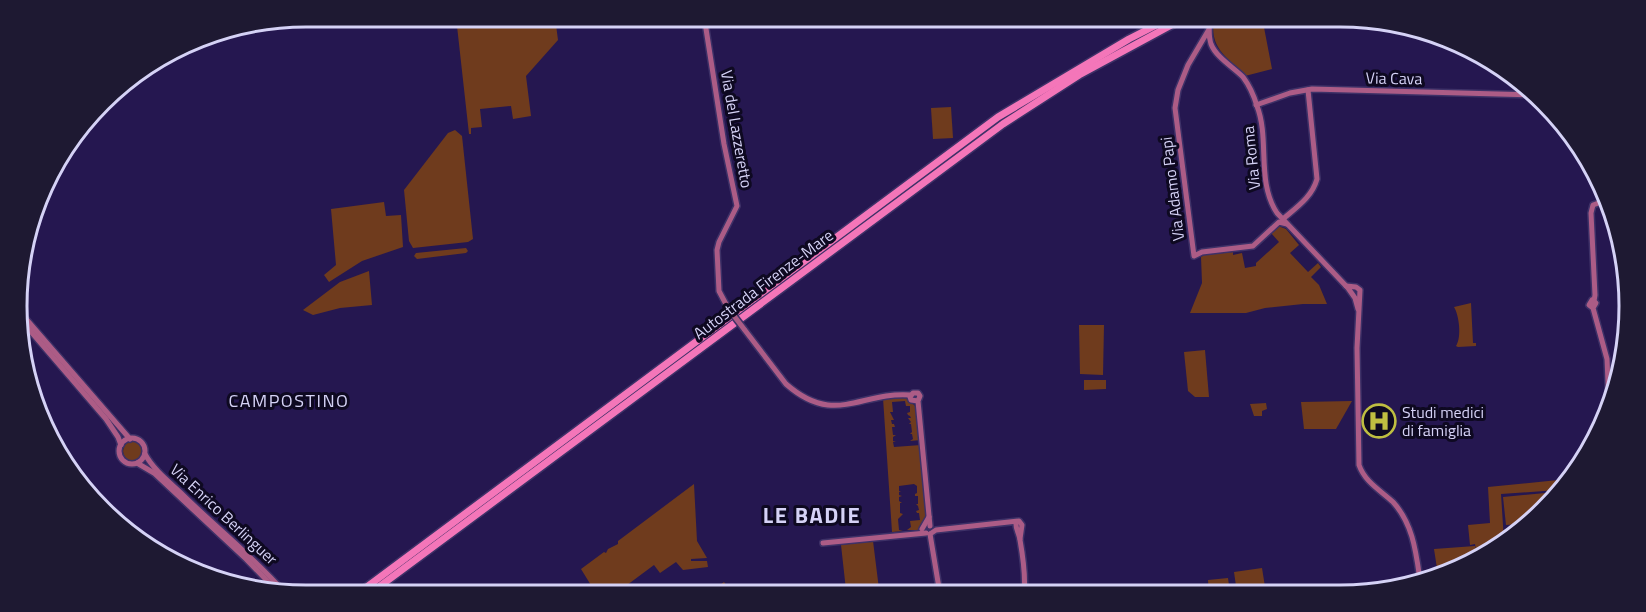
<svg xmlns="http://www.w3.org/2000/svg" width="1646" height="612" viewBox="0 0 1646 612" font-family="'Titillium Web',sans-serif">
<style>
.green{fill:#6f3b1d}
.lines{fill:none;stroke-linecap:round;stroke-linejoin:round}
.secondary-casing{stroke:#3e3167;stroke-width:8}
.highway-casing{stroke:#3e3167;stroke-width:10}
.secondary{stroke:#ac5c86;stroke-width:5}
.highway{stroke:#f476b9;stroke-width:7}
.secondary-bridge-casing{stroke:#3e3167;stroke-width:8;stroke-linecap:butt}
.secondary-bridge{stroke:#ac5c86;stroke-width:5}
.labels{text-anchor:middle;stroke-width:6;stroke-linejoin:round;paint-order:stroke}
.street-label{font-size:16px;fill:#d5d2f6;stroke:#0e0921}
.poi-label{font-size:16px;fill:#d5d2f6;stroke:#0e0921;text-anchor:start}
.neighbourhood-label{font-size:18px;letter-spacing:1.5px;fill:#d5d2f6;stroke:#0e0921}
.district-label{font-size:22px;font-weight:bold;letter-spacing:1.5px;fill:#d5d2f6;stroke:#0e0921}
.rim{fill:none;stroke:#d5d2f6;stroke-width:3}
</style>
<rect width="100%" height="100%" fill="#251750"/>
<g class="green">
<path d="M456 17H555L558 40 526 76 531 116 513 119 511 106 480 109 482 127 471 128V134H469Z"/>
<path d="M1214 17H1262L1272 69 1245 76C1225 55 1209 48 1214 17Z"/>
<path d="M951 107 953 138 933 139 931 108Z"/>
<path d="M455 130 462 136 473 239 468 242 413 248 409 241 404 190 448 133Z"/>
<path d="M384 202 386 216 401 215 403 247 362 261 329 282 324 275 336 265 331 209Z"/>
<path d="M1278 226 1286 229 1299 245 1290 253 1308 272 1318 263 1321 267 1311 277 1319 285 1327 304H1303L1265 308 1246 313H1190L1202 283 1201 257 1204 255 1233 252V255L1242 253 1245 268 1256 266V263L1279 242 1271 233Z"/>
<path d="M466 248 468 251 466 253 417 259 414 256 416 253Z"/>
<path d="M369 271 372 305 340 308 313 315 303 310 340 282Z"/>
<path d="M1471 303 1473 343H1476V346L1458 347 1456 346C1462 337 1459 315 1454 307Z"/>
<path d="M1079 325H1104L1103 375 1080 374Z"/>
<path d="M1205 350 1209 397H1195L1188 391 1184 352Z"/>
<path d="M1084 380H1106V389L1084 390Z"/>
<path d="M906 397 916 407 921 440 910 441 913 439 912 434H910L912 432 911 424H909L911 422 908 418H911L910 416 908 415 907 413 910 412V406H906L905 401 892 402 893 412H890L894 420H891L892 424H894L895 427H892L893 435H896L893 437V441L896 442H893L894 447 921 445 926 516 919 530H907L911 527 910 521 920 520 919 513H917L916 511 919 510 918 506 916 504H918V496H915V494L917 493V486L914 484 899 486V491L901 492H899V495L902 496 899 497V501L902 503H900V513L903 514 898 519 899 530 903 531 892 532 883 398Z"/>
<path d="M1352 401 1336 429H1304L1301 402Z"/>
<path d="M1266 403 1267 409 1262 411V416H1254L1250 404Z"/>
<circle cx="133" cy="451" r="10"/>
<path d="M1568 479 1558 490 1501 494 1504 541 1477 559 1475 544 1470 545 1468 525 1490 523 1488 487Z"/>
<path d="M694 484 697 541 707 558 691 559V561H707L708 567 683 570 676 562 660 573 654 565 623 588 625 595H597L581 569 604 552 606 553 608 549 618 544V541Z"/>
<path d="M1556 492 1531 523 1506 525 1503 497Z"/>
<path d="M873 541 879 589 892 588 896 594H858L855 589 846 590 841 545Z"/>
<path d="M1475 546 1476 560 1468 566 1438 575 1434 549Z"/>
<path d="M1262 568 1266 593H1237L1234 572Z"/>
<path d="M1228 578 1230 593H1209L1208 580Z"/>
<path d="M724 582 733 594 706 595Z"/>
</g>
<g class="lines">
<defs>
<g id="secondary">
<path d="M704 16 724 144 737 206 719 242 717 250 719 291 728 308"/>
<path d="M1210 16C1209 26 1208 35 1211 44 1216 57 1233 67 1243 77 1249 85 1254 96 1257 106 1270 140 1256 181 1277 213L1348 288 1355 298 1358 309"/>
<path d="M1208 31 1188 65 1178 90 1175 108 1194 256 1202 252 1253 246 1279 222 1287 224"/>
<path d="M1256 105 1290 93 1312 89 1532 95"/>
<path d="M1283 219C1297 207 1312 197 1317 179L1308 90"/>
<path d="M1346 286 1356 287 1360 290 1357 348 1359 465C1365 482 1380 490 1393 502 1413 524 1416 552 1420 580"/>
<path d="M1594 301 1595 295 1591 213 1593 205 1604 201"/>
<path d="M1593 308 1596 303 1592 300 1589 305 1593 308 1607 359 1609 406"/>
<path d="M20 312 130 439"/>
<path d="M21 320 106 419 118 437 121 445"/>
<path d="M744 329 786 384C835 427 860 391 911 395"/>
<path d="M918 401 911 400 910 397 913 393H918L920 396 918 401 930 526"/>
<circle cx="132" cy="451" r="13"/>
<path d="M145 454C153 469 168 481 180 492 214 526 253 556 285 593"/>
<path d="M137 463 154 473 246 559 278 592"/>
<path d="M1016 522C1015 528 1019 533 1020 540 1023 557 1026 576 1024 594"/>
<path d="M922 529 929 517"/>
<path d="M930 534 936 530 1019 521 1022 525 1020 539"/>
<path d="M930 534 940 594"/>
<path d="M823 543 926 533"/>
</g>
<g id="highway">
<path d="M356 595 998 117 1129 39 1174 16"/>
<path d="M368 595 1003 124 1079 75 1188 16"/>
</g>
</defs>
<use href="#secondary" class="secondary-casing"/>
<use href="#highway" class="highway-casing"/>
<use href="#secondary" class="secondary"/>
<use href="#highway" class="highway"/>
<defs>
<path id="secondary-bridge" d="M728 308 744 329"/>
</defs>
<use href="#secondary-bridge" class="secondary-bridge-casing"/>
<use href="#secondary-bridge" class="secondary-bridge"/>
</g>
<defs>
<symbol id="hospital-ring" viewBox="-11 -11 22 22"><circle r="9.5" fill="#0e0921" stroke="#bfbe41" stroke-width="1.5"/><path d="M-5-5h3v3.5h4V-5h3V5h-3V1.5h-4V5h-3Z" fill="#bfbe41"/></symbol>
</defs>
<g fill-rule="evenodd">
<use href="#hospital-ring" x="1360" y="402" width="38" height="38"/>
</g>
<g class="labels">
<g class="street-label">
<text transform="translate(1394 78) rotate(1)" y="6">Via Cava</text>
<text transform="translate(737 129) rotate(80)" y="6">Via del Lazzeretto</text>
<text transform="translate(1251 158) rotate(-96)" y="6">Via Roma</text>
<text transform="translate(1172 189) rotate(-97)" y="6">Via Adamo Papi</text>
<text transform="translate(763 284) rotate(-37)" y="6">Autostrada Firenze-Mare</text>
<text transform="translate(224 514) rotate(43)" y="6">Via Enrico Berlinguer</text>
</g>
<g class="poi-label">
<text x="1402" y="418">Studi medici<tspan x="1402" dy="18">di famiglia</tspan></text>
</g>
<g class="neighbourhood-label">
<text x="289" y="407">CAMPOSTINO</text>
</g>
<g class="district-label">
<text x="812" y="523">LE BADIE</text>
</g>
</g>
<path d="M0 0H1646V612H0ZM306 27H1340A279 279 0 0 1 1619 306V306A279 279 0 0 1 1340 585H306A279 279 0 0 1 27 306V306A279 279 0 0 1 306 27Z" fill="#1e1932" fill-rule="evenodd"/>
<path class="rim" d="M306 27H1340A279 279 0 0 1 1619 306V306A279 279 0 0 1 1340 585H306A279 279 0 0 1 27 306V306A279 279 0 0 1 306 27Z"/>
</svg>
